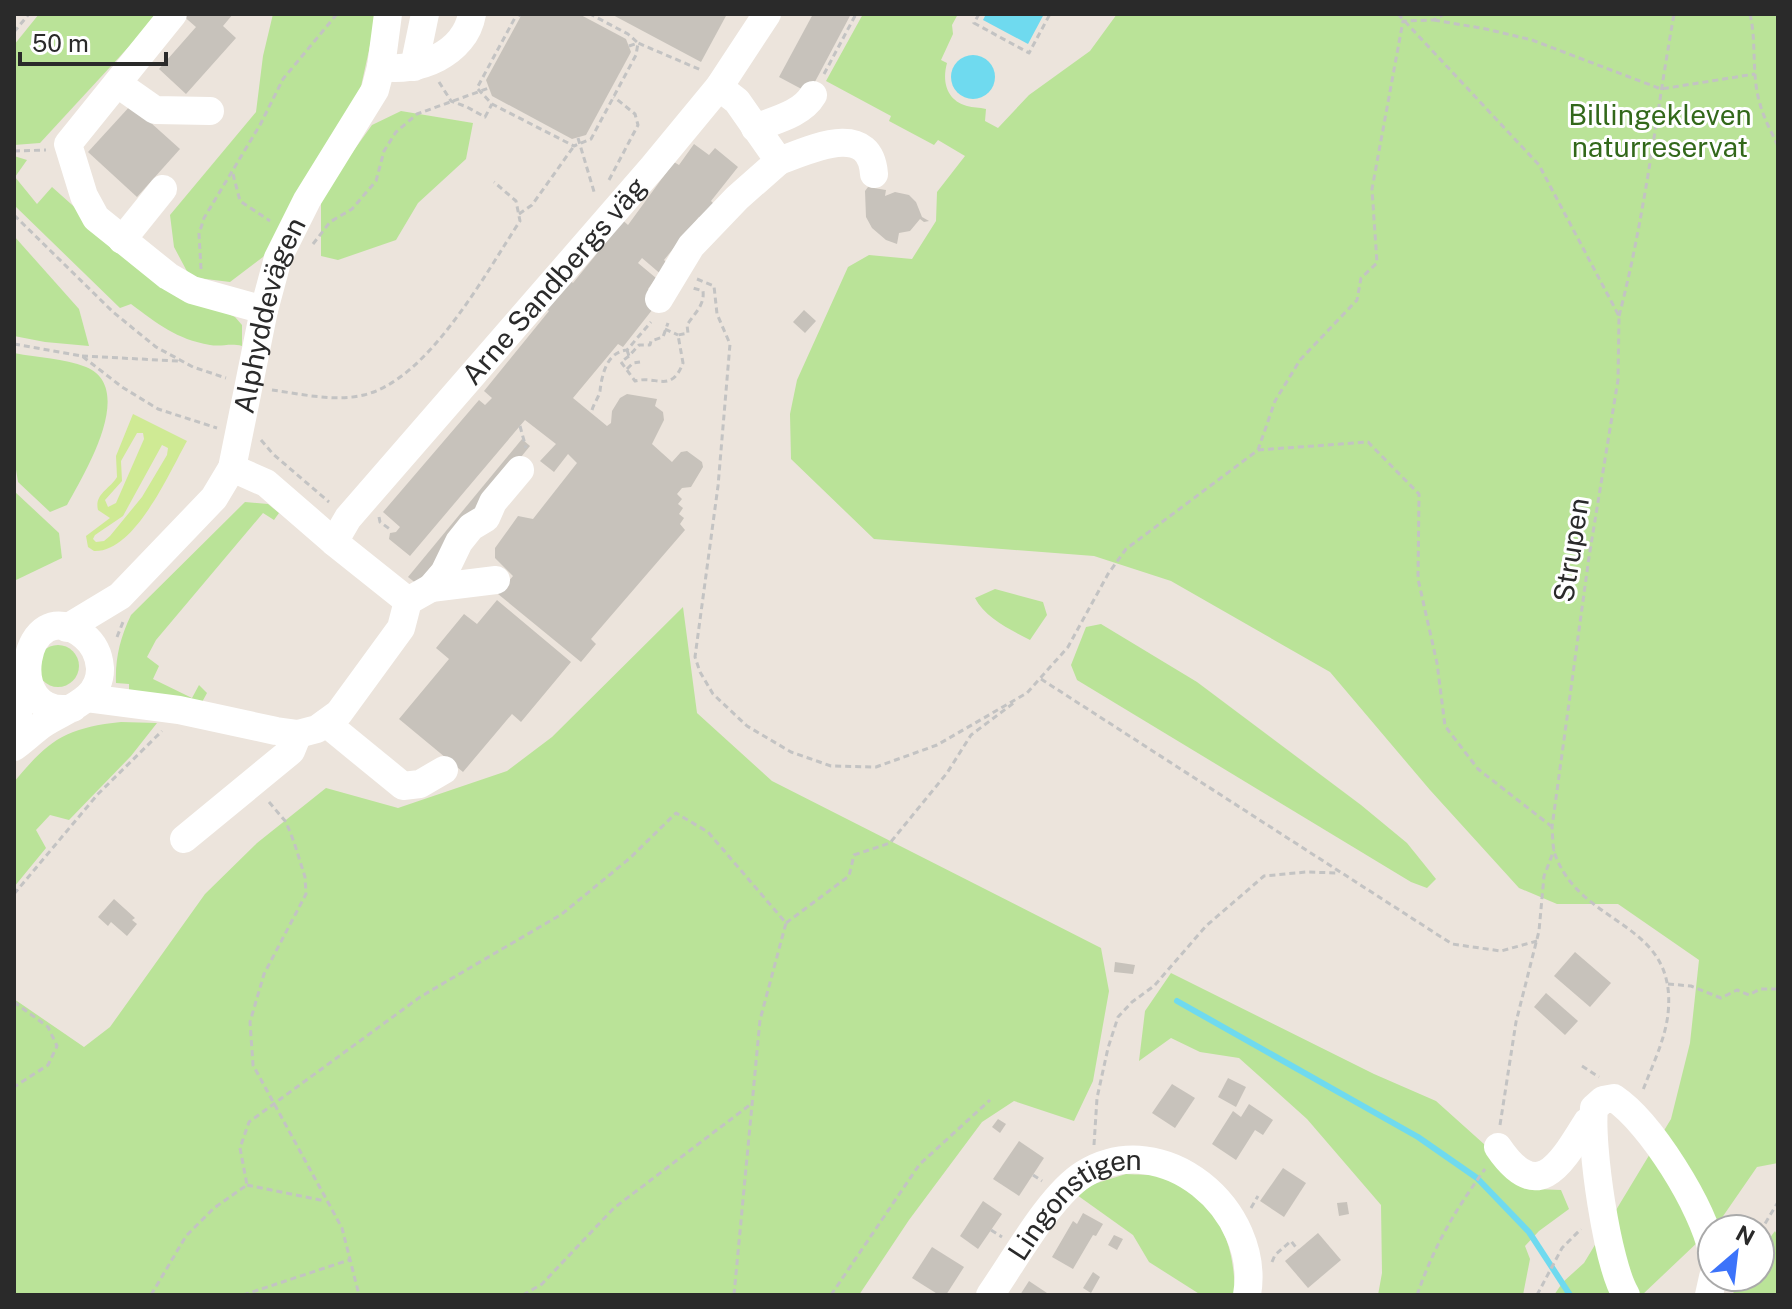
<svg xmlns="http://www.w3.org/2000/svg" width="1792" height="1309" viewBox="0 0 1792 1309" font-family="'Public Sans',sans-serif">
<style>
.green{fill:#bae398}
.pitch{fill:#cfea94;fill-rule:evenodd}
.water{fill:#6fdaef}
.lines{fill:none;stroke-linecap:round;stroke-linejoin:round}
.stream{stroke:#6fdaef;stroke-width:6}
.building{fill:#c7c2bb}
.path{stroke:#c3c3c3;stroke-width:3;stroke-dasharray:6 4;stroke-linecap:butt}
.minor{stroke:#fff;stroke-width:28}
.labels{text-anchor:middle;stroke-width:6;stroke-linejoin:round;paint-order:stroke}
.park-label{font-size:28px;fill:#32681a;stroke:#fff}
.street-label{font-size:28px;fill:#2a2a2a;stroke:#fff}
</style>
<rect width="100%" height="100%" fill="#ece4dc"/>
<g class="green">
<path d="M39 14H159L40 143 14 145V45Z"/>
<path d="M273 14H377L356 109 263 257 230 282 190 277 174 247 170 215 256 112 263 56Z"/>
<path d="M863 14H958L952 25 953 34 941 60 947 63C942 81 946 100 967 106 973 108 979 107 986 109L985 121 998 128 1029 95 1090 51 1117 14H1778V1163L1757 1167 1719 1222 1642 1295H1554L1563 1282 1584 1263 1671 1119 1690 1043 1699 960 1618 904H1557L1519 888 1430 790 1330 672 1171 581 1094 556 874 539 791 459 790 414 797 380 848 267 869 255 912 259 936 221 937 192 965 156 938 140 934 145 889 121 891 116 826 81Z"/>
<path d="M401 111 473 123 466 159 418 203 396 240 338 260 321 256V196L372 125Z"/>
<path d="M14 156 27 160 15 177 37 204 52 187 154 278 235 317 242 325V346C230 343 221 347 210 345 176 339 158 324 131 304L120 308 14 205Z"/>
<path d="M14 236 79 309 89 346 45 342 14 336Z"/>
<path d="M14 353C39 358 63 358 86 367 137 388 84 474 67 505L50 512 18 482 14 457Z"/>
<path d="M14 491 59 533 62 558 14 581Z"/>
<path d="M245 502 268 504 279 513 274 520 263 513 156 640 147 657 159 666 153 679 192 698 199 685 207 693 201 704 129 693V684L116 683C115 659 120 638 131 615Z"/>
<path d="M995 589 1043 602 1047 615 1030 640C1011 630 985 618 975 598Z"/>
<path d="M683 607 697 713 772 781 1101 948 1109 991 1093 1081 1074 1121 1014 1101 982 1122 909 1220 859 1295H14V999L84 1047 110 1027 205 894 257 843 326 788 398 808 507 771 552 737Z"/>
<path d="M1101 624 1197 682 1361 805 1407 843 1436 879 1427 888 1411 882 1077 680 1071 665 1086 627Z"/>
<circle cx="58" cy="666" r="21"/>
<path d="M121 722 157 723 131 756 69 820 50 815 36 830 46 848 14 887V782C49 740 65 728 121 722Z"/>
<path d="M1171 973 1374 1074 1436 1101 1534 1189 1561 1190 1569 1209 1539 1231 1525 1246 1530 1259 1523 1295H1378L1382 1273 1381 1205 1307 1119 1239 1058 1200 1052 1171 1038 1139 1061 1145 1011Z"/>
<path d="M1126 1174C1137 1175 1148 1174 1158 1176 1173 1179 1186 1189 1197 1198 1228 1225 1234 1256 1235 1295H1201L1149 1262 1133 1235 1077 1195 1094 1184Z"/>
<path d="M1775 1231 1778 1237V1295H1733L1735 1285 1741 1277H1760V1251Z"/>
</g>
<path class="pitch" d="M133 414 187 441C170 471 135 553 94 551L88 547 86 536 110 518 98 510C94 494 110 489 117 477L116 456ZM137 433H143L144 439 116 503 108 507 105 500 122 481 121 461ZM162 445 168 448 167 455 142 497 110 536 104 541 96 542 93 539 95 535 123 516Z"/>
<g class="water">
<path d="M986 14H1044L1028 44 983 20Z"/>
<circle cx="973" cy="77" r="22"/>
</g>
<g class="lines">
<path class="stream" d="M1177 1001 1418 1137 1477 1178 1529 1232 1570 1295"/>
</g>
<g class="building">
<path d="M181 14H233L223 26 236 38 186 94 159 69 196 27Z"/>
<path d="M522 14H579L626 39 631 52 586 135 572 139 492 96 486 80Z"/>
<path d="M611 14H727L701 62Z"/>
<path d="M813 14H851L809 93 779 77Z"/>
<path d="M131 105 180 149 137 197 88 152Z"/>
<path d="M694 144 709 155 715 148 738 167 711 201 714 204 702 220 699 217 664 260 670 266 663 276 642 258 638 263 656 278 648 289 655 295 656 305 623 347 618 344 573 398 607 426 611 423 612 411 620 398 627 394 657 399 655 406 663 412 664 420 652 444 672 462 681 452 687 451 702 462 703 467 691 487 682 488 677 494 682 499 678 504 683 508 679 514 684 518 680 524 685 530 591 639 596 644 581 662 498 594 513 576 495 558V548L518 516 533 519 577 463 568 454 554 472 540 461 556 444 525 420 410 556 389 539 390 533 396 532 400 527 383 512 479 400 485 405 492 398 484 391 549 311 544 308 568 279 573 283 612 235 619 217 628 225 674 162 679 165Z"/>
<path d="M868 187 886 190 885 196 895 192 909 195 916 202 922 217 929 221 924 222 920 219 910 231 899 233 897 244 886 240 872 228 866 217 865 191Z"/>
<path d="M804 310 816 321 805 333 793 322Z"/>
<path d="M522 439 530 446 417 584 408 577Z"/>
<path d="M497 600 571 662 521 722 512 714 463 772 399 719 449 659 436 648 464 614 477 624Z"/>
<path d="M114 899 135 918 132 920 137 924 127 936 111 922 108 926 98 917Z"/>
<path d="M1575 952 1611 983 1590 1007 1554 976Z"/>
<path d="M1115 962 1135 965 1133 974 1114 972Z"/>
<path d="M1546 993 1578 1021 1565 1035 1534 1007Z"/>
<path d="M1228 1078 1246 1087 1236 1107 1218 1097Z"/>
<path d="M1172 1084 1195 1098 1175 1128 1152 1113Z"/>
<path d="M1249 1104 1273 1120 1263 1135 1255 1130 1236 1160 1212 1144 1233 1111 1241 1117Z"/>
<path d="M998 1119 1006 1124 1000 1133 992 1127Z"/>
<path d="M1019 1141 1044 1158 1019 1196 993 1179Z"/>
<path d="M1283 1168 1306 1183 1284 1217 1260 1201Z"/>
<path d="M983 1201 1002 1214 978 1249 960 1236Z"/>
<path d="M1347 1202 1349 1214 1339 1216 1337 1203Z"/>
<path d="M1083 1213 1103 1224 1096 1236 1093 1235 1073 1269 1052 1257 1073 1221 1077 1224Z"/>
<path d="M1318 1233 1341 1260 1308 1288 1285 1261Z"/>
<path d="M1114 1235 1123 1239 1117 1250 1108 1245Z"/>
<path d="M932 1247 964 1267 946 1295H939L912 1278Z"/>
<path d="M1093 1272 1100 1277 1091 1293 1083 1288Z"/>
<path d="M1029 1281 1050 1295H1020Z"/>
</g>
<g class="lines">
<g class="path">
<path d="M979 14 974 23 1029 53 1050 14"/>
<path d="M1398 14 1539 165 1619 316 1618 380 1589 557 1552 827C1553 836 1552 848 1556 857 1584 928 1678 921 1668 1014 1665 1040 1652 1066 1643 1090"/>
<path d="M1750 14C1757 44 1751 75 1760 104 1764 119 1772 133 1778 146"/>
<path d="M521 16 517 14 477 88 492 104 574 146 591 139 636 55 638 43 628 34 590 14"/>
<path d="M1434 20 1486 29 1532 40 1661 89 1755 74"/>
<path d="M14 32 29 14"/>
<path d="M629 46 638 43 701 70"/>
<path d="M824 74 856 14"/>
<path d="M439 82 451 101 467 107 485 117 492 104"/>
<path d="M578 138 595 195"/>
<path d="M14 151 46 150"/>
<path d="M233 174 240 201 270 221"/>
<path d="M609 180 638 125 635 114 614 97"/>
<path d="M519 214 532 205 574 146"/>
<path d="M14 215 113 312 156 347 193 367 226 378"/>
<path d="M313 244 330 222 352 209 376 181 384 151 396 132 417 114 489 88"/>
<path d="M201 269 199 234 204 218 260 125 283 79 337 14"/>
<path d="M697 279 714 286 717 314 730 344 718 486 695 657 700 672 713 694 747 726 791 752 831 766 876 767 937 745 1027 693 1068 647 1108 574 1126 549 1258 450 1275 401 1300 360 1357 300 1361 278 1377 263 1372 189 1403 21 1434 20 1444 14"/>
<path d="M1619 316C1645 217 1656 115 1674 14"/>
<path d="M665 329 678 335"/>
<path d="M14 344 82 356 122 387 158 409 217 428"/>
<path d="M627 350 629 356 639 345H650L651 341 663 337 668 323"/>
<path d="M82 356 178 361"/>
<path d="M629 356 621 362 635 381C657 375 671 394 683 363L678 335 688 333 687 325C694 314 705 305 703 291L693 288"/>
<path d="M627 369 633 363 640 362"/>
<path d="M272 390C301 394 335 402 364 395 429 379 485 274 520 221L516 201 494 182"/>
<path d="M592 410C594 403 599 397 600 391 602 374 607 352 627 350L651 322"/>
<path d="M520 426 526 448"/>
<path d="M261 440 273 454 329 502"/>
<path d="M1258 450 1368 442 1419 494 1418 579 1437 663 1445 726 1478 769 1551 826"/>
<path d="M379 517 380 522 391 530"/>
<path d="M117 637 123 622"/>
<path d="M1041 679 1452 944 1501 951 1537 941"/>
<path d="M269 802 286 822 294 842 305 877 306 894 264 974 250 1022 253 1065 342 1228 359 1295"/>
<path d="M14 894 98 794 162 731"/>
<path d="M786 923 849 876 854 855 890 843 947 773 971 735 1015 702"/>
<path d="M1668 984 1691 986 1721 998 1737 990 1749 995 1760 989H1778"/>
<path d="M14 1002 48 1027 57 1046 48 1065 14 1087"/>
<path d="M1582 1066 1599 1077"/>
<path d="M1500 1125 1516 1022 1539 931 1544 876 1554 850"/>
<path d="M1094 1145 1097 1098 1108 1048 1118 1017 1132 1002 1154 986 1206 926 1264 876 1306 872 1338 873"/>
<path d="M1033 1175 1042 1181"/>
<path d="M247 1185 325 1201"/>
<path d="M1251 1208 1258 1196"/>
<path d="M991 1230 1002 1237"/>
<path d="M1760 1232 1778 1202"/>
<path d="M1272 1262 1275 1255 1291 1241 1298 1250"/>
<path d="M151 1295 186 1236 214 1208 247 1185 240 1148 249 1122 420 997 562 914 630 858 676 813 708 832 786 923 760 1020 734 1295"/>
<path d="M243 1295 349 1260"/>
<path d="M523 1295 542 1284 614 1208 751 1104"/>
<path d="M831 1295 919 1165 990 1100"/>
<path d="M1417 1295C1435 1244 1454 1212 1485 1169"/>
<path d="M1537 1295 1562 1248 1581 1229"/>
</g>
<g class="minor">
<path d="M173 14 68 144 84 196 96 218 168 276 192 290 264 310"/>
<path d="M381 67C418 73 465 54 472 14"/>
<path d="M414 67 425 14"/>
<path d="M118 84 155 110 210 111"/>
<path d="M719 87 737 101 779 161C809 150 870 120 874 174"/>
<path d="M755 128C775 120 802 114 813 95"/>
<path d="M122 240 163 189"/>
<path d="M659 299 691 246 737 198 779 161"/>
<path d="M232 468 266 483 334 542 408 601"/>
<path id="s1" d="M334 542 348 518 653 167 719 87 767 14"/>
<path d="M431 588 496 580"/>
<path id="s2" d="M67 628 120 596 214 498 232 468 264 310 278 258 307 200 375 90 381 67 388 14"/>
<path d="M87 698 179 710 276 731 298 734 317 729 339 713 401 628 408 601 431 588 444 573 459 542 471 527 486 518 493 502 520 470"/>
<path d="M14 722 19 710 21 686"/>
<path d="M326 723 403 786 420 784 444 770"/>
<path d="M14 747C24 740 33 731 43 724 65 709 101 701 100 668 99 655 94 644 84 636 23 588 0 722 73 708"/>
<path d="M184 839 291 751 298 734"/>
<path d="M1498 1147C1538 1206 1561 1164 1587 1122H1592"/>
<path id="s3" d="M990 1295C1014 1261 1050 1195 1084 1174 1163 1125 1262 1210 1247 1295"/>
<path d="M1626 1295C1607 1264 1590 1145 1594 1108L1603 1100 1614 1098C1651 1123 1703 1207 1712 1251"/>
<path d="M1709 1295 1713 1277"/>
</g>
</g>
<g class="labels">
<g class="park-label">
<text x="1660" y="125">Billingekleven<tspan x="1660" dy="32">naturreservat</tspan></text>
</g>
<g class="street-label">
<text dy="10" stroke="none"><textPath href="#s1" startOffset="342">Arne Sandbergs väg</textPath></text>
<text dy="10" stroke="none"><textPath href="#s2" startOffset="390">Alphyddevägen</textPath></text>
<text transform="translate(1571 550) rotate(-81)" y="10">Strupen</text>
<text dy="10" stroke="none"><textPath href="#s3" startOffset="130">Lingonstigen</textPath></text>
</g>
</g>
<rect width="1792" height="1309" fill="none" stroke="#2a2a2a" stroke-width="32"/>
<g transform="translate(1736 1253) rotate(28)"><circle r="38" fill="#ffffff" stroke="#aaaaaa" stroke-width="2"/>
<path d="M0-6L14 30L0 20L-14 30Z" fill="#3c73fa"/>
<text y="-12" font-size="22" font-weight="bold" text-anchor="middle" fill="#2a2a2a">N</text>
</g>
<path d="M20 52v12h146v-12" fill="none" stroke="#2a2a2a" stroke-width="4"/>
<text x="32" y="52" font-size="24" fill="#2a2a2a" stroke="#ffffff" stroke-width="6" paint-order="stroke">50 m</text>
</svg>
